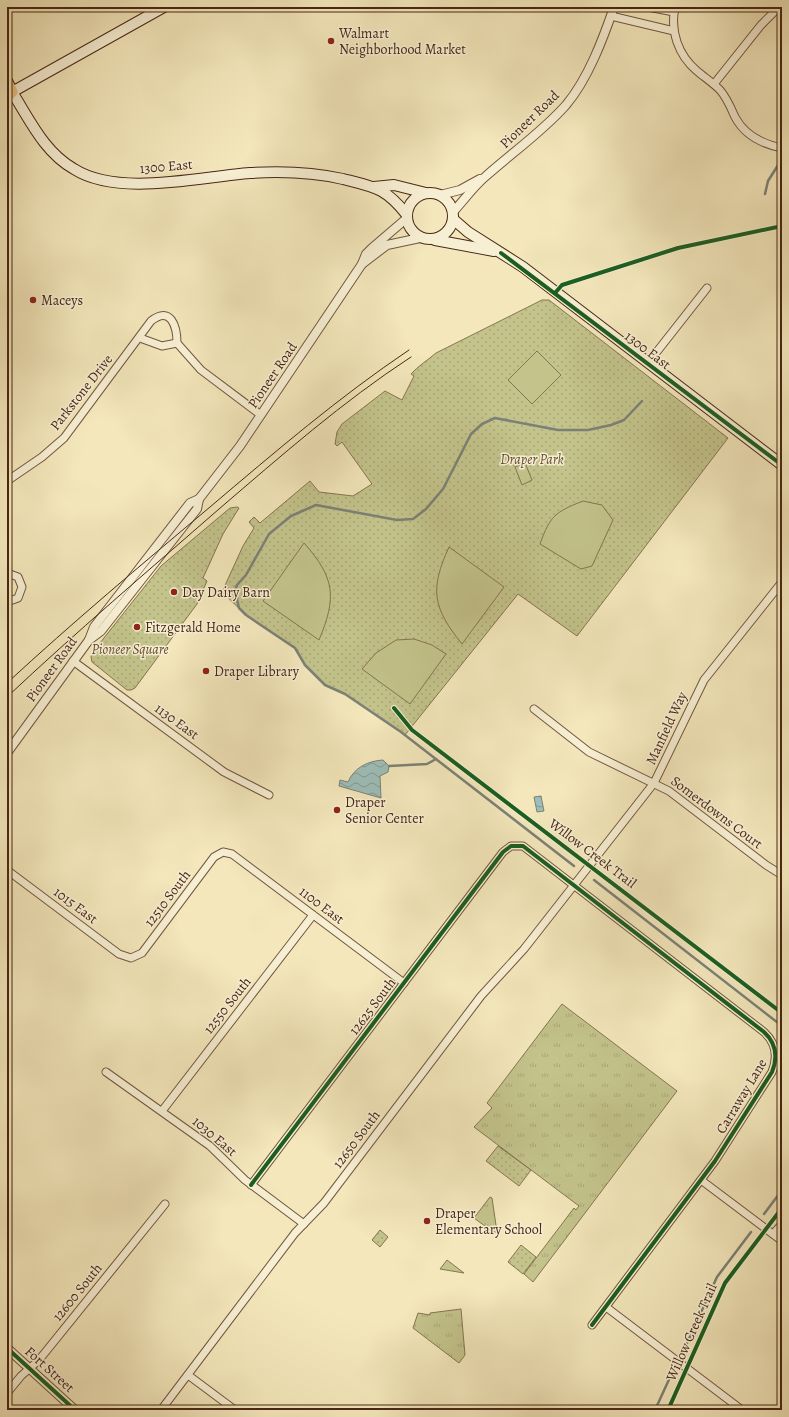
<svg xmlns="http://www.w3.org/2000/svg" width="789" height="1417" viewBox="0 0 789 1417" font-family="Alegreya,serif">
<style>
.grass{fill:url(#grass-tufts);stroke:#867450}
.park{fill:url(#park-dots);stroke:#867450}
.garden{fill:#c3c38b;stroke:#867450}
.water{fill:url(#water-waves);stroke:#7c8177}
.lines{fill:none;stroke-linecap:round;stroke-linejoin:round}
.stream{stroke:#7c8177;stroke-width:2.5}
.minor-casing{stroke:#73563e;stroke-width:9}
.tertiary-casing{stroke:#73563e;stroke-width:10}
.secondary-casing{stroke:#482615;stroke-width:12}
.primary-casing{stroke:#482615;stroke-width:13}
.minor{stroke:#f7efd3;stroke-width:7}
.tertiary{stroke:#f7efd3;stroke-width:8}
.secondary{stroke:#f7efd3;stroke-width:10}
.primary{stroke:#eac47e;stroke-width:11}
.tram{stroke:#482615;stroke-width:1}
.cycleway-casing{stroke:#f7efd3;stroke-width:6}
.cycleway{stroke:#1b5e20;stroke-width:4}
.poi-dot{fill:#8f2418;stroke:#f7efd3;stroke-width:1.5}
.labels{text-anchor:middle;stroke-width:3;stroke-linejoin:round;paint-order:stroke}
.poi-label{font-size:14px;fill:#482615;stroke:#f7efd3;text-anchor:start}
.street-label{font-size:14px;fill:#482615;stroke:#f7efd3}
.park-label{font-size:14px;font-style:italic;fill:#674d32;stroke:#f7efd3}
</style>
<defs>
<pattern id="grass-tufts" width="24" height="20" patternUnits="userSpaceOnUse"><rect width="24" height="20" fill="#c3c38b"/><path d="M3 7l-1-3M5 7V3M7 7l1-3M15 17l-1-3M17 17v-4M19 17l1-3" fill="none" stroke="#a9a777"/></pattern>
<pattern id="park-dots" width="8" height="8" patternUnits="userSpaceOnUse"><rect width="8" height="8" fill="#c3c38b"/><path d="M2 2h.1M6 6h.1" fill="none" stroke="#a9a777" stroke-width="1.8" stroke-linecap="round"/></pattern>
<pattern id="water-waves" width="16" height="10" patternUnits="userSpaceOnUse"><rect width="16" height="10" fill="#9ebeb9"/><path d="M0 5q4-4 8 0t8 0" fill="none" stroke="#839a95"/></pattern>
</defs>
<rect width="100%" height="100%" fill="#f3e7bb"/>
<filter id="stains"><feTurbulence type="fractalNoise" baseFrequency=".005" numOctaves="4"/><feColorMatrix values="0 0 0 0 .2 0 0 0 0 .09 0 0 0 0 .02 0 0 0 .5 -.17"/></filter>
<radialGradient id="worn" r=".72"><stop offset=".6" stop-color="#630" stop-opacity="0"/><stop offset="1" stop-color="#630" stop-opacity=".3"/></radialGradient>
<g class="grass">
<path d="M562 1004 677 1091 533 1282 524 1274 574 1208 576 1210 579 1206 474 1127 492 1108 487 1103Z"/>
<path d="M490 1197 492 1198 497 1232H493L474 1218Z"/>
<path d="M447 1260 464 1273 440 1269Z"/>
<path d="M461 1309 465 1355 459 1363 413 1328 418 1313 430 1315V1313Z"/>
</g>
<g class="park">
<path d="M542 300H549L728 438 577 636 518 594 405 735 345 694 325 685 305 665 295 648 246 615 222 592 243 546 254 528 249 522 254 517 260 523 310 481 319 492 353 496 372 484 342 442 337 446 335 444 337 432 342 424 385 391 402 400 414 376 411 374C418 366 428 360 436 353Z"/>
<path d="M237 507 239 508 223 534 203 578 207 581 197 604 135 688 131 690H127L92 662 91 657 92 653 161 566 230 508Z"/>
<path d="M498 1146 531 1170 519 1186 486 1161Z"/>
<path d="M380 1230 388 1237 380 1247 372 1240Z"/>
<path d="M521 1245 536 1257 523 1274 508 1262Z"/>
</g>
<g class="garden">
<path d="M537 351 561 375 532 404 508 380Z"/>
<path d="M525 463 532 480 522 485 515 467Z"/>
<path d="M583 501 602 505 613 520 592 566 581 569 540 544C550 516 555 512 583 501Z"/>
<path d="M304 543C335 578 337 597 319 640L263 601Z"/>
<path d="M449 547 504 587 462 644C432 607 430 589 449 547Z"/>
<path d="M414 639 432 645 446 654 410 704 362 669 376 653 396 640Z"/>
</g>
<g class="water">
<path d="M383 760 389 766 388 772 380 776 381 798 339 786 340 780 348 782C354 768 367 761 383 760Z"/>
<path d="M541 796 544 811 537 812 534 797Z"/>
</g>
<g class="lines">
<g class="stream">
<path d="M765 194 768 181 780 162"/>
<path d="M389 766 427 764 436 759"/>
<path d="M574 866 401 732 345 694 325 685 305 665 295 648 246 615 239 608 235 591 237 585 246 575 269 534 291 516 316 505 397 520 413 519 426 509 443 489 471 434 482 424 495 418 558 430H588L611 425 624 420 642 401"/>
<path d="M594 880 782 1026"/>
<path d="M764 1214 782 1190"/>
<path d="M683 1352 717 1277 751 1232"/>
<path d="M655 1410 672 1373"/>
</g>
<defs>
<g id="minor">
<path d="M648 7 674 12"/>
<path d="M675 7C670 31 678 55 697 71 704 77 713 83 720 90 727 98 731 108 735 117 745 136 762 144 782 148"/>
<path d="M611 16 674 31"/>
<path d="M714 84 761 25 779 7"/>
<path d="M140 338 162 346 177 343"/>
<path d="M648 363 707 288"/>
<path d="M7 481 42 457 64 438 151 321C171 305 177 327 177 343L201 370 261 415"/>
<path d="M7 573 18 577 22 587 18 598 7 602"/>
<path d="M73 661 224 772 269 795"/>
<path d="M534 709 589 752 669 791 766 865 782 875"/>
<path d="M7 870 119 954 131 958 142 953 214 857 223 852 232 854 404 983"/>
<path d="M106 1072 210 1146 245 1180 304 1224"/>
<path d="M162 1111 313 915"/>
<path d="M701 1180 782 1241"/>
<path d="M251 1185 503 852 511 846H523L764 1032C776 1043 778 1057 772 1072L715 1161 592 1325"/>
<path d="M773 1234 782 1224"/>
<path d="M606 1307 742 1410"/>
<path d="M188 1375 235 1410"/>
<path d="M7 1393 21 1376 39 1360 165 1204"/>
<path d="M161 1410 295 1233 324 1203 481 996 524 949 654 783 704 680 782 582"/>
</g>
<g id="tertiary">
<path d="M440 195 460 190 480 179"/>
<path d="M453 212C464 200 474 186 486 176 513 152 542 132 566 105 588 79 603 39 614 7"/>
<path d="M362 264 387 245 420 238"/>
<path d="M89 640 94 627 190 503 199 499 240 446 362 264 366 254 372 248 407 218"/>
<path d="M7 753 89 640 101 631 197 509 199 499"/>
<path d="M7 1348 75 1410"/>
</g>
<g id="secondary">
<path d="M164 7 12 92C30 120 44 152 74 169 118 197 199 177 250 173 281 171 312 172 343 179 375 187 386 188 407 215"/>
<path d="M374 187 394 185 426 193"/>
<circle cx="430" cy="216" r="23"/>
<path d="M453 219 468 232 523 267 782 465"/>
<path d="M435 240 494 251"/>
</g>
<path id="primary" d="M7 82 12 92 7 96"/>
</defs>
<use href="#minor" class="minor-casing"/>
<use href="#tertiary" class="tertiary-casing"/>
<use href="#secondary" class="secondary-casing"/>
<use href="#primary" class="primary-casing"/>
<use href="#minor" class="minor"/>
<use href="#tertiary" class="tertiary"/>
<use href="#secondary" class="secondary"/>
<use href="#primary" class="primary"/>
<g class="tram">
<path d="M7 683C73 622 141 565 210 507 275 452 339 397 409 350"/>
<path d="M7 697C76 632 148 571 219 509 281 456 342 402 411 357"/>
</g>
<defs>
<g id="cycleway">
<path d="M501 253 782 465"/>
<path d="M555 293 562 285 678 248 782 226"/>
<path d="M394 708 412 730 782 1013"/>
<path d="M251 1185 503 852 511 846H523L764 1032C776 1043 778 1057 772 1072L715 1161 592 1325"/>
<path d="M7 1348 75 1410"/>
<path d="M668 1410 725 1283 782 1208"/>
</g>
</defs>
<use href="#cycleway" class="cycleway-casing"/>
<use href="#cycleway" class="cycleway"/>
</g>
<g class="poi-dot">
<circle cx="331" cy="41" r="4"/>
<circle cx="33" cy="300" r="4"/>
<circle cx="174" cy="592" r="4"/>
<circle cx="137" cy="627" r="4"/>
<circle cx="206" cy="671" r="4"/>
<circle cx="337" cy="810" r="4"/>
<circle cx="427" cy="1221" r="4"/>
</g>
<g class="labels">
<g class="poi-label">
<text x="339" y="38">Walmart<tspan x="339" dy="16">Neighborhood Market</tspan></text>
<text x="41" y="305">Maceys</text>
<text x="182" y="597">Day Dairy Barn</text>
<text x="145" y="632">Fitzgerald Home</text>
<text x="214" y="676">Draper Library</text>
<text x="345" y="807">Draper<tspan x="345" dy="16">Senior Center</tspan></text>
<text x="435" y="1218">Draper<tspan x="435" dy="16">Elementary School</tspan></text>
</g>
<g class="street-label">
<text transform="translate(529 119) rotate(-44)" y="5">Pioneer Road</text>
<text transform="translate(166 166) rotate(-5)" y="5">1300 East</text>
<text transform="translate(648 350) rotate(37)" y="5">1300 East</text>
<text transform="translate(272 375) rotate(-56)" y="5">Pioneer Road</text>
<text transform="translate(81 392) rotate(-52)" y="5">Parkstone Drive</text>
<text transform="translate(51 669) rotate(-54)" y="5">Pioneer Road</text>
<text transform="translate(177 721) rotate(36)" y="5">1130 East</text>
<text transform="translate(666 728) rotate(-65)" y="5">Manfield Way</text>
<text transform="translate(717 812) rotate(37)" y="5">Somerdowns Court</text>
<text transform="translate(593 853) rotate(37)" y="5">Willow Creek Trail</text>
<text transform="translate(167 898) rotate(-53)" y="5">12510 South</text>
<text transform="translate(76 905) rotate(37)" y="5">1015 East</text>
<text transform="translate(322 905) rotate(37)" y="5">1100 East</text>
<text transform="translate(227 1005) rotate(-52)" y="5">12550 South</text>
<text transform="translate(372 1006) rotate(-53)" y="5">12625 South</text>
<text transform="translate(741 1096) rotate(-59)" y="5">Carraway Lane</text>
<text transform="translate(215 1136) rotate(40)" y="5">1030 East</text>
<text transform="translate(356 1139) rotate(-53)" y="5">12650 South</text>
<text transform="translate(77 1292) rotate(-51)" y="5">12600 South</text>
<text transform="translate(691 1332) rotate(-66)" y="5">Willow Creek Trail</text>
<text transform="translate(50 1369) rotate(42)" y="5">Fort Street</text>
</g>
<g class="park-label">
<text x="532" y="464">Draper Park</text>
<text x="130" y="654">Pioneer Square</text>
</g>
</g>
<rect width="789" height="1417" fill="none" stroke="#f3e7bb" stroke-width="24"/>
<rect x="8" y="8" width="773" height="1401" fill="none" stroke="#482615" stroke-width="2"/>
<rect x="12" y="12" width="765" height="1393" fill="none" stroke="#482615"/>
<rect width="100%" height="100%" filter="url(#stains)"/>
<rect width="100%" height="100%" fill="url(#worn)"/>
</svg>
